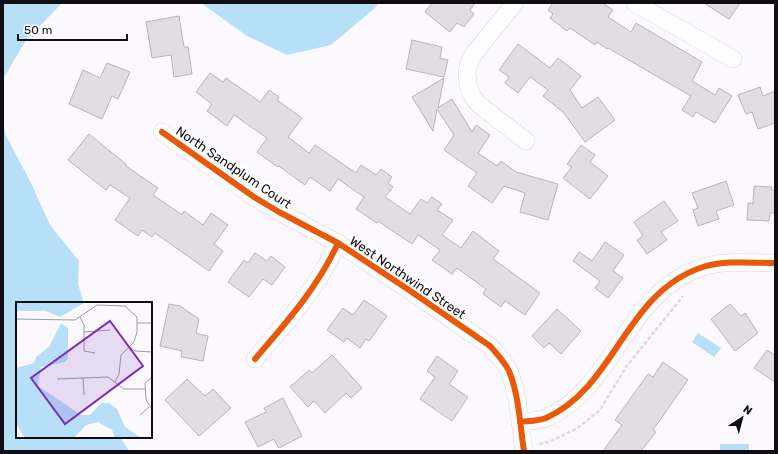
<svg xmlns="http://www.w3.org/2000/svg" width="778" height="454" viewBox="0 0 778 454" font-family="Rubik,sans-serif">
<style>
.water{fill:#b8dff8}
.building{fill:#e0dee2;stroke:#b6b5b9}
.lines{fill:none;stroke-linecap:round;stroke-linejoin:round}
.minor-casing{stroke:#d8d6da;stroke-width:18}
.path{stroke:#dcdcdd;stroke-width:2.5;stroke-dasharray:4 2;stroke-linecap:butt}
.minor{stroke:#fefeff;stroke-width:17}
.cycleway-casing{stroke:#fff;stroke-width:8}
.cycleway{stroke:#e8590c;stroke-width:6}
.labels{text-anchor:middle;stroke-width:4;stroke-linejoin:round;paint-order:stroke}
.street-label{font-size:13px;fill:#100e12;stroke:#fff}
.inset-road{fill:none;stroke:#9d9ba0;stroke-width:1}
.view{fill:#7b2cbf;fill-opacity:0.15;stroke:#7b2cbf;stroke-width:2}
.inset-edge{fill:none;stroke:#100e12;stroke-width:2}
</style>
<rect width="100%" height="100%" fill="#fbf9fe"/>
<g class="water">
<path d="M3 3H62L26 40 3 79Z"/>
<path d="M201 3H378L375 8 331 45 287 55 247 36Z"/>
<path d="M3 116 5 134 31 183 50 225 79 261 78 284 84 303H17V437H120L129 451H3Z"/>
<path d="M698 333 721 348 714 357 692 342Z"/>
<rect x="720" y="444" width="29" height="7"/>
</g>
<g class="building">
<path d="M432 3H475L470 10 474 14 464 27 457 23 450 32 425 12Z"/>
<path d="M553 3H603L613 10 608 17 631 32 636 23 702 62 692 81 715 95 719 88 732 96 715 123 696 112 693 117 682 110 691 96 608 48 607 49 597 42 595 45 570 28 567 31 550 18 553 14 548 10Z"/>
<path d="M704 3H740L729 19Z"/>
<path d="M179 16 184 47H188L192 74 174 77 171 55 152 58 146 22Z"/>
<path d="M412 40 442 47 440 58 448 60 444 77 406 69Z"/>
<path d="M518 44 550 68 558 58 581 76 570 90 582 108 598 97 615 120 585 142 564 113 543 96 548 90 530 77 518 93 505 83 509 77 499 70Z"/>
<path d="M107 63 130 72 118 99 112 96 102 119 69 104 83 70 100 78Z"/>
<path d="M210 73 223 82 226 78 260 102 269 90 279 97 277 100 302 118 288 137 309 153 315 145 356 173 361 165 376 175 381 169 392 177 388 183 393 187 385 197 410 214 421 199 427 203 432 197 442 204 437 210 453 220 442 235 461 248 473 231 499 251 493 259 540 293 525 315 505 301 501 307 483 294 486 289 457 268 452 274 432 260 440 250 418 235 412 244 378 221 377 223 356 209 364 197 338 179 330 191 310 177 305 185 279 166 278 167 257 152 267 138 234 115 227 126 207 111 212 104 196 92Z"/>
<path d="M444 78 438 108 452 99 472 132 476 125 490 135 478 153 497 166 501 161 516 172 558 184 548 220 520 212 525 193 504 186 492 203 468 186 477 173 444 150 454 135 437 109 433 131 412 97Z"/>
<path d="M760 87 763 96 775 91V123L758 129 752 112 746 114 738 95Z"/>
<path d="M89 134 127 165 126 166 158 188 153 195 182 215 184 211 203 225 211 213 228 225 214 244 223 251 209 271 155 233 152 237 142 230 138 236 115 220 130 198 110 185 106 190 68 160Z"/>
<path d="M581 145 595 155 590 162 608 176 590 199 563 178 572 167 567 164Z"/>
<path d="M726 181 734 205 716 211 719 219 698 226 693 210 698 208 692 193Z"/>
<path d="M754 186 772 187 771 190H775V213H770L769 221 747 220 748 203 753 204Z"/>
<path d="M664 201 678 221 661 232 667 240 647 254 637 240 643 236 634 222Z"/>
<path d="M605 242 624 255 613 271 623 278 608 298 595 288 600 281 573 261 579 252 592 261Z"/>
<path d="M255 253 267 261 271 256 285 267 272 285 263 279 249 297 228 282 244 260 248 263Z"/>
<path d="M364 300 387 316 369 341 366 339 360 348 347 338 344 342 327 330 343 308 353 315Z"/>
<path d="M169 304 180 306 199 319 196 333 208 336 203 361 181 357 182 351 160 346Z"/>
<path d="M730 304 741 316 745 313 758 333 735 351 711 319Z"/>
<path d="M557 309 581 331 561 354 549 343 544 348 532 336Z"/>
<path d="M767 350 775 355V382L754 368Z"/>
<path d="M332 355 362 388 351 398 346 393 325 413 314 401 308 407 290 387 309 370 312 373Z"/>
<path d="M437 356 458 371 449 384 468 397 452 421 420 399 435 377 427 371Z"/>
<path d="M663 362 688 380 653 430 656 432 641 451H603L622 425 615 420 648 374 653 377Z"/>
<path d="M187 379 205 396 213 389 231 408 199 436 165 400Z"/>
<path d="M283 398 302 436 279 448 274 439 258 447 245 422 266 412 264 408Z"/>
</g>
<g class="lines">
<defs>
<g id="minor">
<path d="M515 3 476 51 470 60 467 72 468 85 471 94 478 104 526 141"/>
<path d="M635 3 733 59"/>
<path d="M162 132 254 197 279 212 338 243"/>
<path d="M255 359C286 323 318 287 338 243L409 290 490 346C497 354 504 361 509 371 519 395 520 426 524 451"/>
<path d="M520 422C528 421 539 421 546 418 616 387 625 292 703 267 726 260 751 263 775 263"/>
</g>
</defs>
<use href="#minor" class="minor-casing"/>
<path class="path" d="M539 444 549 442 576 429 600 410 626 367 683 296"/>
<use href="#minor" class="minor"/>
<defs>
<g id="cycleway">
<path d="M162 132 254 197 279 212 338 243"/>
<path d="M255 359C286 323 318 287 338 243L409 290 490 346C497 354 504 361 509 371 519 395 520 426 524 451"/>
<path d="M520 422C528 421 539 421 546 418 616 387 625 292 703 267 726 260 751 263 775 263"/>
</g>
</defs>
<use href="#cycleway" class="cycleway-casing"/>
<use href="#cycleway" class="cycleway"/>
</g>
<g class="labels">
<g class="street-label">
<text transform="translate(234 167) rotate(34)" y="5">North Sandplum Court</text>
<text transform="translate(408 277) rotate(34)" y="5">West Northwind Street</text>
</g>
</g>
<g transform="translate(16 302)">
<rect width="136" height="136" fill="#fbf9fe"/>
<path d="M0 0H70L44 15 30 9H0ZM45 21 52 26V56L49 60 25 65 22 84 65 113H74L85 101H93L101 107 109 125 125 136H99L96 128 82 120 70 123 58 136H9L0 122V66L18 61 20 55 33 45Z" fill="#b8dff8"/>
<path class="inset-road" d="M64 15 68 23V49L79 51M0 17 59 18 81 3 109 4 121 15V30L118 40 105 53 103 72 99 80M121 21H136M68 30 94 28M114 45 119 49 136 50M136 75 129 81 130 98 136 107M41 77 67 76M68 93 67 76 92 75 108 87H129M124 113 133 105"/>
<path class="view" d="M94 19 127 64 49 122 15 76Z"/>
<rect width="136" height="136" class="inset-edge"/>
</g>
<rect width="778" height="454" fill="none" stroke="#100e12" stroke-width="8"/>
<g transform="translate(742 418) rotate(36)" stroke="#ffffff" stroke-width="3" paint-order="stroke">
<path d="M0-3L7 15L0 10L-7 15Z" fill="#100e12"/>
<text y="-6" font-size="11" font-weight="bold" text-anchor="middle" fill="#100e12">N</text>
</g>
<path d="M18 34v6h109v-6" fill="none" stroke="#100e12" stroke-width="2"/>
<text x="24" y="34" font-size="12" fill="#100e12" stroke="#ffffff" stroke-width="3" paint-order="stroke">50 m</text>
</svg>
